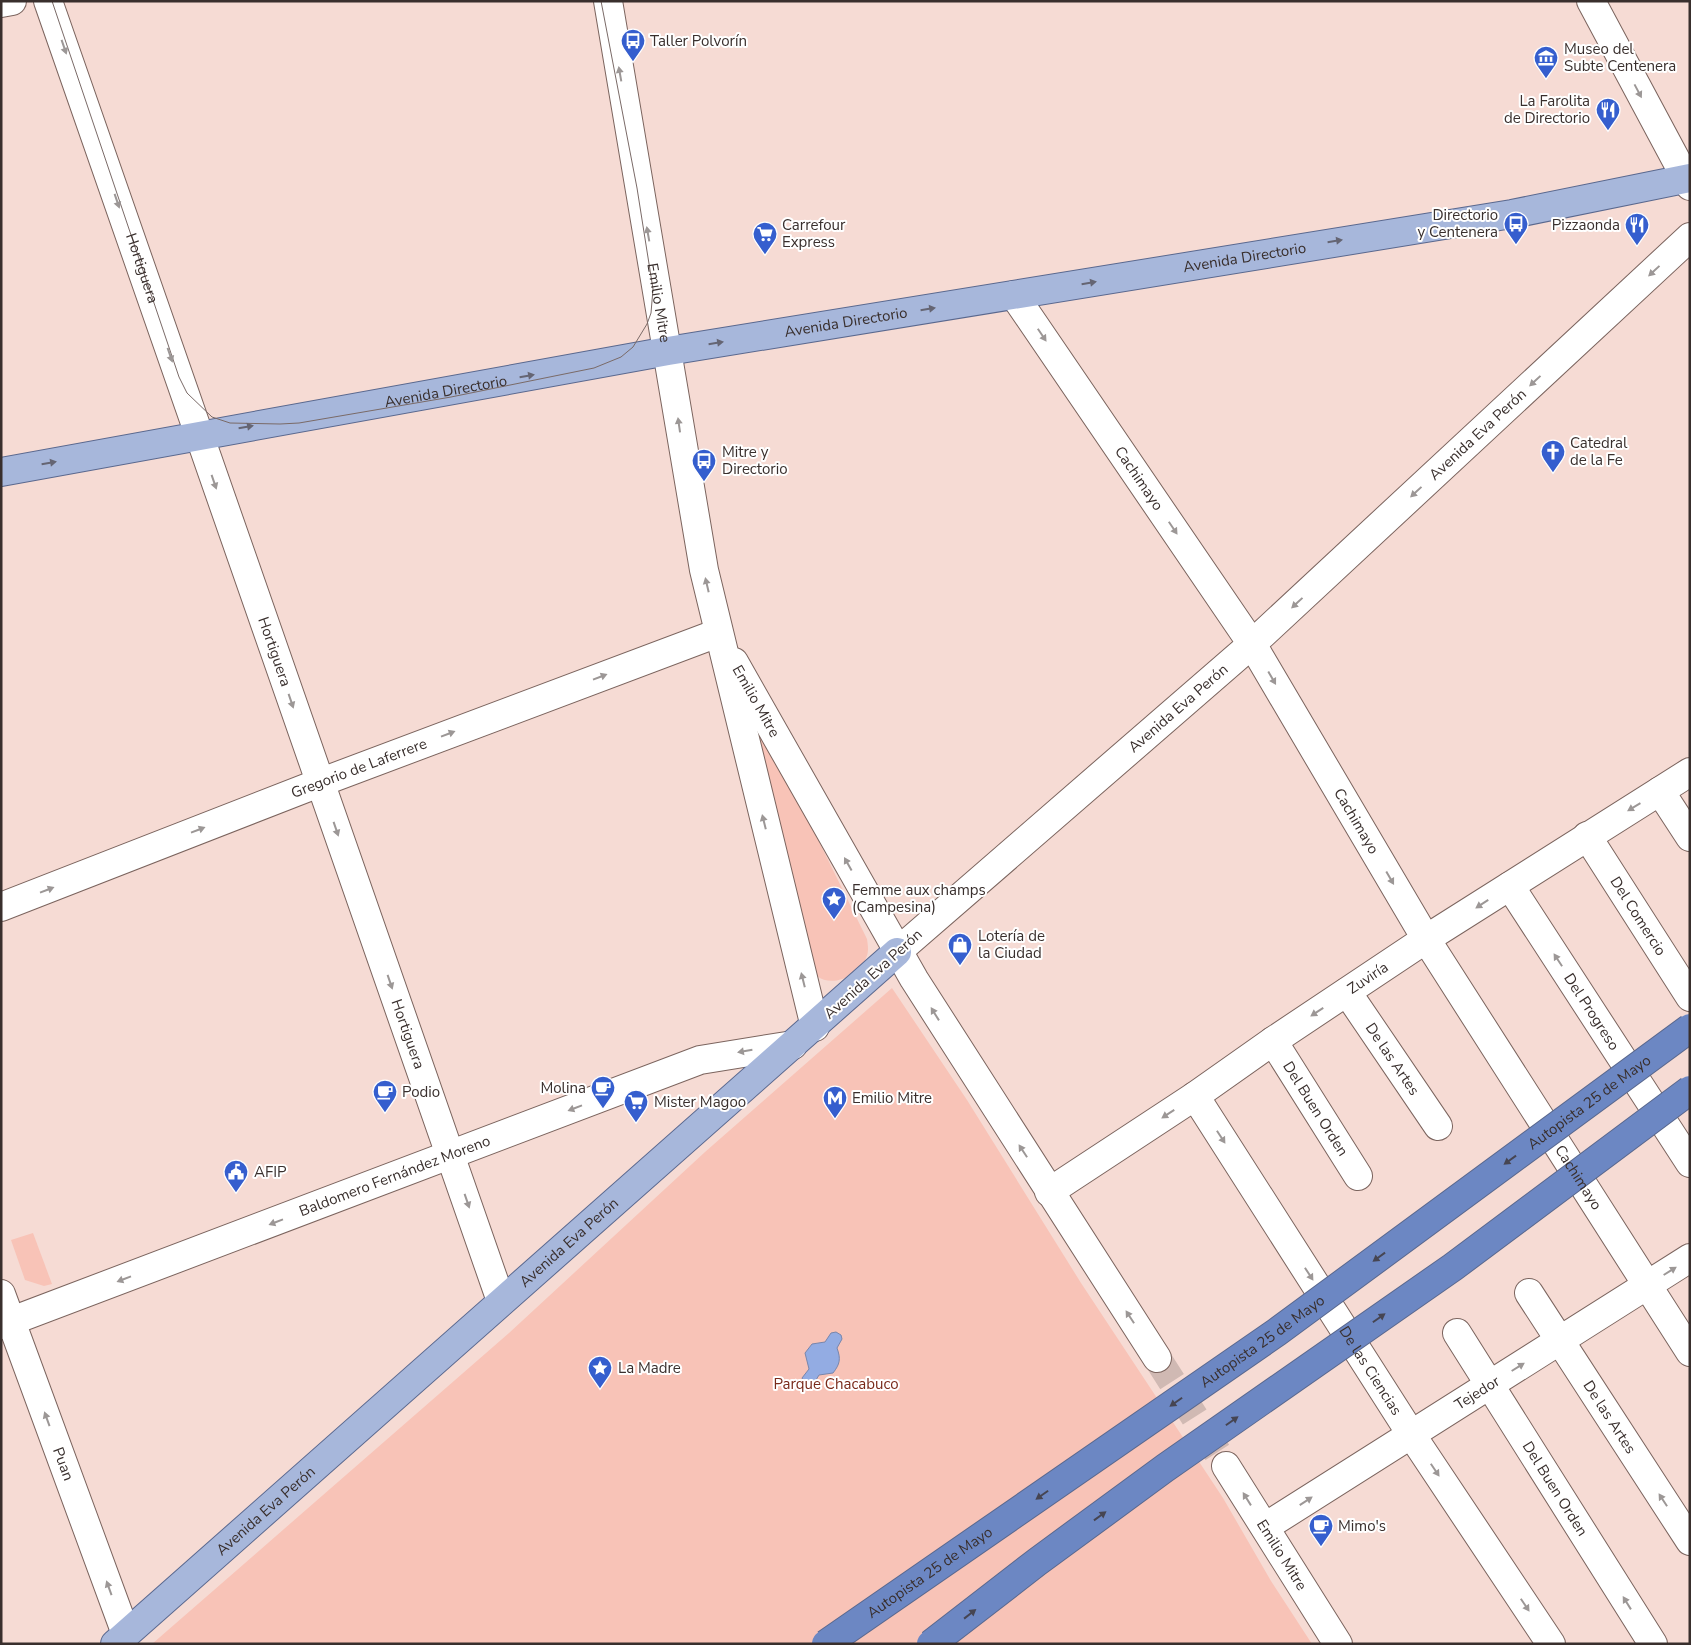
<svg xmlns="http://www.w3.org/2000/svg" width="1691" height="1645" viewBox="0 0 1691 1645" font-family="'Nunito Sans',sans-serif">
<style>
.green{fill:#f8c3b7}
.water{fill:#93ace3;stroke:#7886ac}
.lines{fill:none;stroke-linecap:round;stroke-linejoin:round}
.minor-tunnel{stroke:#d0b9b3;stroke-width:28;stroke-dasharray:28 14;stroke-linecap:butt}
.minor-casing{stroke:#7b645e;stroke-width:30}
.major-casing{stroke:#5a688e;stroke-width:30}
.minor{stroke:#fff;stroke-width:28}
.major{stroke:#a7b7db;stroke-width:28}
.tram{stroke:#7a6a67;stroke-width:1}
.highway-bridge-casing{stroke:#5a688e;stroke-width:30;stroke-linecap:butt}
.highway-bridge{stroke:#6c87c3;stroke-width:28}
.oneway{fill:#9c9796}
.oneway2{fill:#656573}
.oneway3{fill:#464552}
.labels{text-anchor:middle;stroke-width:4;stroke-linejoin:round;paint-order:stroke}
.poi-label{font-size:15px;fill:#392f2d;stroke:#fff;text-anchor:start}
.street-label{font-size:15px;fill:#392f2d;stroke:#fff}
.park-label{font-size:15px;fill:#792a1a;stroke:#fff}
</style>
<rect width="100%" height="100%" fill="#f6dbd4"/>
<g class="green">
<path d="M733 667 867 939C868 946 869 952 866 958 859 976 832 988 817 976Z"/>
<path d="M892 988 967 1100 1081 1283 1223 1498 1271 1581 1312 1644H152L509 1333 705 1152Z"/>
<path d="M33 1233 52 1284 44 1286 25 1280 11 1240Z"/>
</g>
<path class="water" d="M836 1332 841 1335 842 1339 837 1348C841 1359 840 1364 833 1373L819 1375 813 1385 805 1384 802 1378 809 1369 805 1353 812 1344 825 1342 831 1333Z"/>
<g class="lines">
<path class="minor-tunnel" d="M1157 1358 1226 1466"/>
<defs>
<g id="minor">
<path id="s1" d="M48 1 501 1301"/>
<path id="s2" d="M608 1 704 570 815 1027"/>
<path d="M1591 1 1690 186"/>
<path d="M1 3 12 1"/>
<path id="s3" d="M1014 295 1252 644 1426 939 1690 1352"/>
<path id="s4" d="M734 662 914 979 1157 1358"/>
<path d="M1660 791 1690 837"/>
<path id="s5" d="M1587 836 1690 997"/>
<path id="s6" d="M1510 886 1690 1163"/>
<path id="s7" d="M1 907 319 783 718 633"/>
<path id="s8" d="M897 952 1252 644 1690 237"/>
<path id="s9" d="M1347 992 1438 1126"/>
<path id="s10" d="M1273 1041 1358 1176"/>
<path id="s11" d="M1195 1096 1411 1434 1551 1644"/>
<path id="s12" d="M1049 1192 1195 1096 1273 1041 1426 939 1690 772"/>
<path id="s13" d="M1529 1293 1690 1541"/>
<path id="s14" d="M1 1294 126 1634"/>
<path id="s15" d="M1 1325 700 1060 793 1045"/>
<path id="s16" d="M1457 1333 1653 1644"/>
<path id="s17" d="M1226 1466 1338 1644"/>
<path id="s18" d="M1265 1527 1690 1258"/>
</g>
<g id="major">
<path id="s19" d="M1 472 668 351 1512 214 1690 178"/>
<path id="s20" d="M115 1644 897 952"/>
</g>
</defs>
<use href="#minor" class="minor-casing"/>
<use href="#major" class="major-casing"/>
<use href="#minor" class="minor"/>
<use href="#major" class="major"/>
<path class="tram" id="s21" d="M52 1 179 377 187 393 212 417 230 423 280 424 299 423 451 397 594 368 621 357 633 347 647 324 651 313 653 289 637 188 601 1"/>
<defs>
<g id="highway-bridge">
<path id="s22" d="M826 1644 1277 1332 1690 1028"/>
<path d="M931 1644 1037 1562 1165 1468 1453 1267 1690 1090"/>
</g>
</defs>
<use href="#highway-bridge" class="highway-bridge-casing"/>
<use href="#highway-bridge" class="highway-bridge"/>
</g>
<defs><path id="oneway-solid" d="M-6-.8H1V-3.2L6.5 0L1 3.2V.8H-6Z" transform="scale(1.25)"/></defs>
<g class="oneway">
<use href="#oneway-solid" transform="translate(64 47) rotate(71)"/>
<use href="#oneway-solid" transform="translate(620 74) rotate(-100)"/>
<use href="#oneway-solid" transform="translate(1638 91) rotate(62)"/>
<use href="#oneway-solid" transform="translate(117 201) rotate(71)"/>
<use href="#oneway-solid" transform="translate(648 234) rotate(-100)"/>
<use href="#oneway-solid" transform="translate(1654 271) rotate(137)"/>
<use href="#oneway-solid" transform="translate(1042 335) rotate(56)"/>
<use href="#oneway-solid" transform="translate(170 355) rotate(71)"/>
<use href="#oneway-solid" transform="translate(1535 381) rotate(137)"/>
<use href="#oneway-solid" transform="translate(679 425) rotate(-98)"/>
<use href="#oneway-solid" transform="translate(214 482) rotate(71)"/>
<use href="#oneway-solid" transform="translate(1416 492) rotate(137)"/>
<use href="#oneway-solid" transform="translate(1173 528) rotate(56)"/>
<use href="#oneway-solid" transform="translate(707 585) rotate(-103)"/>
<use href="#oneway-solid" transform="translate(1297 603) rotate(137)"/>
<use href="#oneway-solid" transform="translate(600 677) rotate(-21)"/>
<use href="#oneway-solid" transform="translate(1272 678) rotate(60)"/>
<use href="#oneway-solid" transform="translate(291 701) rotate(71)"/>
<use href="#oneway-solid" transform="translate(448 734) rotate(-21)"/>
<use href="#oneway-solid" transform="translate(1634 807) rotate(149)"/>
<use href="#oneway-solid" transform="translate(764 822) rotate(-104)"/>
<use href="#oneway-solid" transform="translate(336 829) rotate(71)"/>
<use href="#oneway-solid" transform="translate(198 830) rotate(-21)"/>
<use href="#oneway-solid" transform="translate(848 864) rotate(-119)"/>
<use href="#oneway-solid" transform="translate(1390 878) rotate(60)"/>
<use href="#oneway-solid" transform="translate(47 890) rotate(-21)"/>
<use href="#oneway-solid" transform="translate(1482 904) rotate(147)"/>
<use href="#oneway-solid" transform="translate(1558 960) rotate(-123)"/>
<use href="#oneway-solid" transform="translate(803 980) rotate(-104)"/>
<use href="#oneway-solid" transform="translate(390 982) rotate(71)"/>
<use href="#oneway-solid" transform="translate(1317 1012) rotate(147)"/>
<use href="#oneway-solid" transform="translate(935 1014) rotate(-122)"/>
<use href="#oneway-solid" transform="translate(745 1051) rotate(170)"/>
<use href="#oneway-solid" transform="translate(575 1108) rotate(159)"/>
<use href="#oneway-solid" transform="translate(1168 1114) rotate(147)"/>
<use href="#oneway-solid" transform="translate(1221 1137) rotate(57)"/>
<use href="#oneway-solid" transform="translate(1023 1151) rotate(-123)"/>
<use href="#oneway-solid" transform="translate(467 1201) rotate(71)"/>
<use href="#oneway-solid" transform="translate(276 1222) rotate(159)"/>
<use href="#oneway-solid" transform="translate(1670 1271) rotate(-32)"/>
<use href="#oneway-solid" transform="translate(1309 1274) rotate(57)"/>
<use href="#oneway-solid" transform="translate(124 1279) rotate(159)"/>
<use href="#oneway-solid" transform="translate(1130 1317) rotate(-123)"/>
<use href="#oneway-solid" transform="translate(1518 1367) rotate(-32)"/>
<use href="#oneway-solid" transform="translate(47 1419) rotate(-110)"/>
<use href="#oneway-solid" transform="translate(1435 1470) rotate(56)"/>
<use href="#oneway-solid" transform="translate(1247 1499) rotate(-122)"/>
<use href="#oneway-solid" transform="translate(1663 1500) rotate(-123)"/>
<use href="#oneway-solid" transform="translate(1306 1501) rotate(-33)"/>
<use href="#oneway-solid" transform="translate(109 1588) rotate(-110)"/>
<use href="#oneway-solid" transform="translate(1627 1603) rotate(-122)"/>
<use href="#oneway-solid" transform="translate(1525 1605) rotate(56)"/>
</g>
<g class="oneway2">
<use href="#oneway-solid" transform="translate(1335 241) rotate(-9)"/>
<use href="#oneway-solid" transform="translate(1089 283) rotate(-10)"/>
<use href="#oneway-solid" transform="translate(928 309) rotate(-9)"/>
<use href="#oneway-solid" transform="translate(716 343) rotate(-9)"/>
<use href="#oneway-solid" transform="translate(527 376) rotate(-10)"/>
<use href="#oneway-solid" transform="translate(246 427) rotate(-10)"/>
<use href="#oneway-solid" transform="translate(49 463) rotate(-10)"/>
</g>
<g class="oneway3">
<use href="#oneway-solid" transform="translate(1510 1160) rotate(144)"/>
<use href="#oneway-solid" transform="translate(1379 1257) rotate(144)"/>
<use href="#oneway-solid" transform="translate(1379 1318) rotate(-35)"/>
<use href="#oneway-solid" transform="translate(1176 1402) rotate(145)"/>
<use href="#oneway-solid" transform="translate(1232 1421) rotate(-35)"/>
<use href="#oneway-solid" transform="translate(1042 1495) rotate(145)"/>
<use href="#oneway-solid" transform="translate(1100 1516) rotate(-36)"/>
<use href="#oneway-solid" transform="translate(970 1614) rotate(-38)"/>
</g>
<defs>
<symbol id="bus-pin" viewBox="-11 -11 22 30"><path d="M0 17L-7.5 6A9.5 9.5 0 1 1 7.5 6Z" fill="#355ece" stroke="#fff"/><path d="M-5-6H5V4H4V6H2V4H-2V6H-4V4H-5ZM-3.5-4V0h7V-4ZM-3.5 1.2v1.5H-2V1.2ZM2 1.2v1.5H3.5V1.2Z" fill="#fff"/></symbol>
<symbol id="museum-pin" viewBox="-11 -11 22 30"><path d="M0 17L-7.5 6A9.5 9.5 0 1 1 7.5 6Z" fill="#355ece" stroke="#fff"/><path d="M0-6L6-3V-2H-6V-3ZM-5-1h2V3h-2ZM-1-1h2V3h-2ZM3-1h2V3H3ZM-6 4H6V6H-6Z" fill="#fff"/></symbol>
<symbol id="restaurant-pin" viewBox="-11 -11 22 30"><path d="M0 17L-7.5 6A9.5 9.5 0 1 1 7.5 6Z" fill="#355ece" stroke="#fff"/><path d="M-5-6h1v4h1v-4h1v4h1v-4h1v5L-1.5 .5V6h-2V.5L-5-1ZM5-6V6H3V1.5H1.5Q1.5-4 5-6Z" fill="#fff"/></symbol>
<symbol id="supermarket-pin" viewBox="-11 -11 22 30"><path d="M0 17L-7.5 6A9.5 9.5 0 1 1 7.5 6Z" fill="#355ece" stroke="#fff"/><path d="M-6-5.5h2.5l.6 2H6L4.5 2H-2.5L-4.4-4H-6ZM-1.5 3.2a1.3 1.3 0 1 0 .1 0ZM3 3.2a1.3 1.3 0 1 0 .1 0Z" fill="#fff"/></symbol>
<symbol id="church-pin" viewBox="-11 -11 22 30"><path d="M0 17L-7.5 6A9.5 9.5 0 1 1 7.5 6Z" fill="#355ece" stroke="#fff"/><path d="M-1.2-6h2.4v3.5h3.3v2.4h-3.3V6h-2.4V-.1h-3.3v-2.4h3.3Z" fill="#fff"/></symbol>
<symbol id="sight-pin" viewBox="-11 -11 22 30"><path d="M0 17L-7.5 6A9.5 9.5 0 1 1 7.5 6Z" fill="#355ece" stroke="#fff"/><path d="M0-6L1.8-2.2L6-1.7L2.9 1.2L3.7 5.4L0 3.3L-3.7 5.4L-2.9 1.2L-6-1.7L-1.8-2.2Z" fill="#fff"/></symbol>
<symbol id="shop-pin" viewBox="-11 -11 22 30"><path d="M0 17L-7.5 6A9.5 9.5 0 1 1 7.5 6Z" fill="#355ece" stroke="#fff"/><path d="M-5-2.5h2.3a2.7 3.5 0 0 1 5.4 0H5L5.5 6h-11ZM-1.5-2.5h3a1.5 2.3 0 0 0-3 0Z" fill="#fff"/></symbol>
<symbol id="cafe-pin" viewBox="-11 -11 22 30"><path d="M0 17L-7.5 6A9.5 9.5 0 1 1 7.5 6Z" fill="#355ece" stroke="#fff"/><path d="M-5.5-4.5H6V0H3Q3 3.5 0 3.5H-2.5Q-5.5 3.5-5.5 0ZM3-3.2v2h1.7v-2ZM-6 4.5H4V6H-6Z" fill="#fff"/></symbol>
<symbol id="metro-pin" viewBox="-11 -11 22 30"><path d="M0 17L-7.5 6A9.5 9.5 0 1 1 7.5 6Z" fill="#355ece" stroke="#fff"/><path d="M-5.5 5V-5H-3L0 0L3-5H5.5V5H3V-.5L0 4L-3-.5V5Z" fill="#fff"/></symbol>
<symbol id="civic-pin" viewBox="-11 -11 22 30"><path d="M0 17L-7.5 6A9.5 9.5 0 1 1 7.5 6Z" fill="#355ece" stroke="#fff"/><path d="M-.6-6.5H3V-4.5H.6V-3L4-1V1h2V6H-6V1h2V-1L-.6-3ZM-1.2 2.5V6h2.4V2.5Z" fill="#fff"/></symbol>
</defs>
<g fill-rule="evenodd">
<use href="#bus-pin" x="619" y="27" width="28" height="38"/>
<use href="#museum-pin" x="1532" y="44" width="28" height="38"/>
<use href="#restaurant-pin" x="1594" y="96" width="28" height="38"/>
<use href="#bus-pin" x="1502" y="210" width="28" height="38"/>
<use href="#restaurant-pin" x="1623" y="211" width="28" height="38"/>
<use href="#supermarket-pin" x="751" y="220" width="28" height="38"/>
<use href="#church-pin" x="1539" y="438" width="28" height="38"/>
<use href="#bus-pin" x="690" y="447" width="28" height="38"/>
<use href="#sight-pin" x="820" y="885" width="28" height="38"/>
<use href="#shop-pin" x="946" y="931" width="28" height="38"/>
<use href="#cafe-pin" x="589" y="1074" width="28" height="38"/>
<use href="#cafe-pin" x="371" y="1078" width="28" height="38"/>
<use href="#metro-pin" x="821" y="1084" width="28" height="38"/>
<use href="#supermarket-pin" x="622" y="1088" width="28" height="38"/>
<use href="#civic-pin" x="222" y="1158" width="28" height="38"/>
<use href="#sight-pin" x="586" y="1354" width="28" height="38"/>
<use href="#cafe-pin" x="1307" y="1512" width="28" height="38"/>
</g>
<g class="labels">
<g class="poi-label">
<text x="650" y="46">Taller Polvorín</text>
<text x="1564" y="54">Museo del<tspan x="1564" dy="17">Subte Centenera</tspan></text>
<text x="1590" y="106" text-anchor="end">La Farolita<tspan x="1590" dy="17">de Directorio</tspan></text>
<text x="1498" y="220" text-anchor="end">Directorio<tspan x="1498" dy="17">y Centenera</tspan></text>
<text x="782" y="230">Carrefour<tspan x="782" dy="17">Express</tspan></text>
<text x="1620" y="230" text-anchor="end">Pizzaonda</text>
<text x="1570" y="448">Catedral<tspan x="1570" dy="17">de la Fe</tspan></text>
<text x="722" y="457">Mitre y<tspan x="722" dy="17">Directorio</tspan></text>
<text x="852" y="895">Femme aux champs<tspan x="852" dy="17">(Campesina)</tspan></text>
<text x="978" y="941">Lotería de<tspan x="978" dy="17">la Ciudad</tspan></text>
<text x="586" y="1093" text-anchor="end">Molina</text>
<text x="402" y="1097">Podio</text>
<text x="852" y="1103">Emilio Mitre</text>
<text x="654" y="1107">Mister Magoo</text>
<text x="254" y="1177">AFIP</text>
<text x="618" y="1373">La Madre</text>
<text x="1338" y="1531">Mimo's</text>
</g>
<g class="street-label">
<text dy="5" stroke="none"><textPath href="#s19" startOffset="1262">Avenida Directorio</textPath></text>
<text dy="5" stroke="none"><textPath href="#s21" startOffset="282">Hortiguera</textPath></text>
<text dy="5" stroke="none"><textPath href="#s2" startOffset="306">Emilio Mitre</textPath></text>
<text dy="5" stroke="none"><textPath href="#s19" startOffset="858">Avenida Directorio</textPath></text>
<text dy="5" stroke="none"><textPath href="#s19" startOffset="452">Avenida Directorio</textPath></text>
<text dy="5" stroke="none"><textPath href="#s8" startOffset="778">Avenida Eva Perón</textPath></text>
<text dy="5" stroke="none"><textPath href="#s3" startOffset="222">Cachimayo</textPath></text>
<text dy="5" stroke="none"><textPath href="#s1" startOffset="689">Hortiguera</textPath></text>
<text dy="5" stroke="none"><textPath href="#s4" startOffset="45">Emilio Mitre</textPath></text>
<text dy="5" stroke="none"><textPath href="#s8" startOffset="372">Avenida Eva Perón</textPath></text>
<text dy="5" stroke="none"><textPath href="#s7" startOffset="384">Gregorio de Laferrere</textPath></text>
<text dy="5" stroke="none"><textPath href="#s3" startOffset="628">Cachimayo</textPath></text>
<text dy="5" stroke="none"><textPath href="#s5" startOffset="95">Del Comercio</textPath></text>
<text transform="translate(873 974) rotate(-42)" y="5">Avenida Eva Perón</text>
<text dy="5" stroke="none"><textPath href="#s12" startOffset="384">Zuviría</textPath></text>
<text dy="5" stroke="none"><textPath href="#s6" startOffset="150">Del Progreso</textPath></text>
<text dy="5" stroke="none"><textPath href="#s1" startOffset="1094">Hortiguera</textPath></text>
<text dy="5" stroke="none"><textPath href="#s9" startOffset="81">De las Artes</textPath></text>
<text dy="5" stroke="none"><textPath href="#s22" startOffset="936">Autopista 25 de Mayo</textPath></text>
<text dy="5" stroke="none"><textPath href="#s10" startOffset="80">Del Buen Orden</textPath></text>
<text dy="5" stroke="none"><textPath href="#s15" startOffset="421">Baldomero Fernández Moreno</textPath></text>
<text dy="5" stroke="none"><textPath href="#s3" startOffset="1048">Cachimayo</textPath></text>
<text dy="5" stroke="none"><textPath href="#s20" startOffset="606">Avenida Eva Perón</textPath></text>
<text dy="5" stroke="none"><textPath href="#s22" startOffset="531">Autopista 25 de Mayo</textPath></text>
<text dy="5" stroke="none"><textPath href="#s11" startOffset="326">De las Ciencias</textPath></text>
<text dy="5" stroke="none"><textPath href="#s18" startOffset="251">Tejedor</textPath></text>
<text dy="5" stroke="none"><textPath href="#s13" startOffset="148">De las Artes</textPath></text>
<text dy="5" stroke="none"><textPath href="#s14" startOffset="181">Puan</textPath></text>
<text dy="5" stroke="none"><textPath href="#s16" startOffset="184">Del Buen Orden</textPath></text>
<text dy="5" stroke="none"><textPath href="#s20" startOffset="201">Avenida Eva Perón</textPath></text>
<text dy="5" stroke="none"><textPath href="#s17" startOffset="105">Emilio Mitre</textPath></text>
<text dy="5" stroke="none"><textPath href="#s22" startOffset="126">Autopista 25 de Mayo</textPath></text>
</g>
<g class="park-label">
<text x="836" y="1389">Parque Chacabuco</text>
</g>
</g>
<rect width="1691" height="1645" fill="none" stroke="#392f2d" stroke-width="5"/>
</svg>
